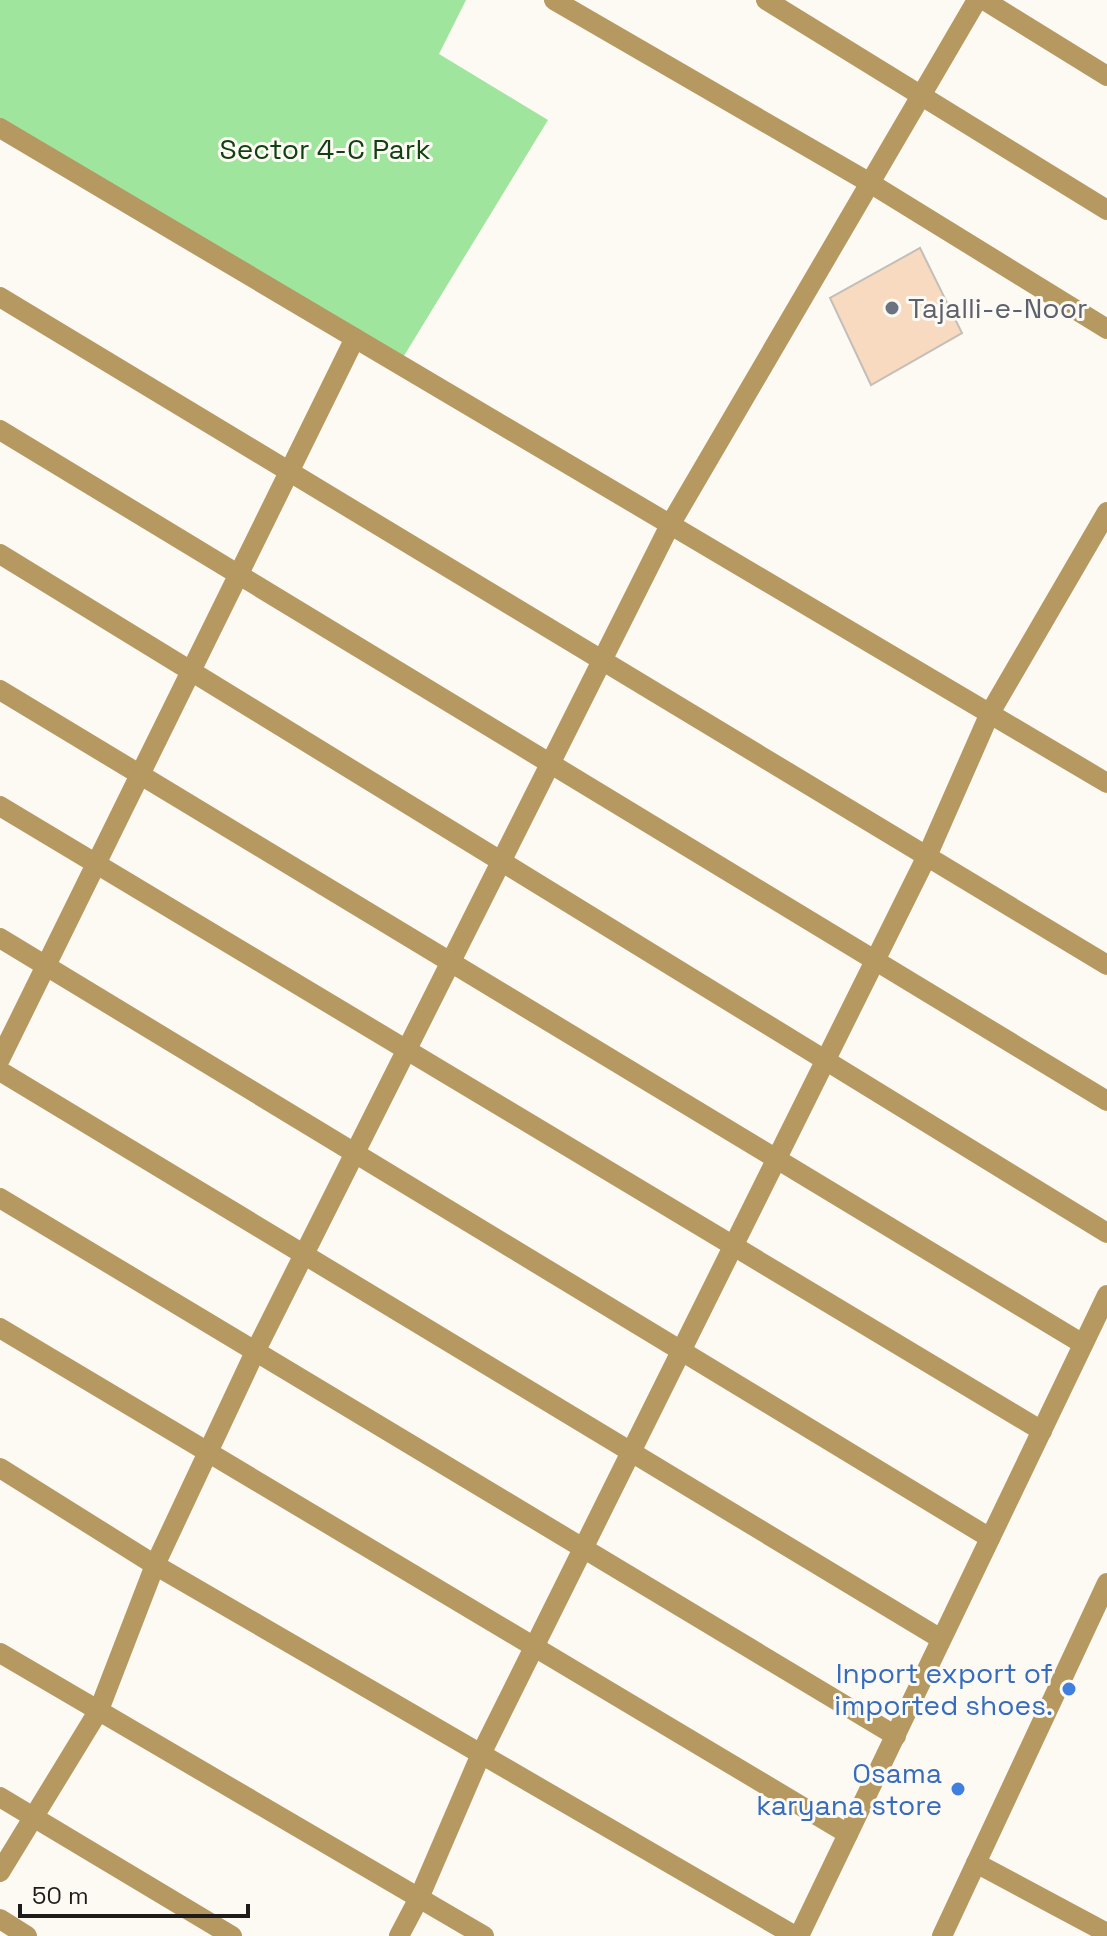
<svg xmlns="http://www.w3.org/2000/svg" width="1107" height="1936" viewBox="0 0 1107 1936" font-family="'Space Grotesk',sans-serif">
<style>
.green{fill:#9fe59e}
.building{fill:#f7dabf;stroke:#c4beb9;stroke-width:2}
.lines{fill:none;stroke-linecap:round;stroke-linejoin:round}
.minor{stroke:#b69961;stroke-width:20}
.tertiary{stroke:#b69961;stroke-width:20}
.worship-dot{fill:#6b7280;stroke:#fdf9f3;stroke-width:3}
.shop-dot{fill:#3f7fe0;stroke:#fdf9f3;stroke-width:3}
.labels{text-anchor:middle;stroke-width:6;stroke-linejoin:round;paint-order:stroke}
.park-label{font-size:28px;fill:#104113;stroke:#fdf9f3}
.worship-label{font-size:28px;fill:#5b616d;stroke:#fdf9f3;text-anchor:start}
.shop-label{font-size:28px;fill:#366cbe;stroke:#fdf9f3;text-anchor:end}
</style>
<rect width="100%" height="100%" fill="#fdf9f3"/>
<path class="green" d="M0 0H466L439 54 548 120 399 364 0 128Z"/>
<path class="building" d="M920 248 962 333 871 385 830 298Z"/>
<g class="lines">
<g class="minor">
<path d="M554 0 870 183 1107 329"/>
<path d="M766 0 1107 210"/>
<path d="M984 0 1107 76"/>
<path d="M0 297 1107 965"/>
<path d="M0 430 1107 1101"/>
<path d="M0 554 1107 1233"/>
<path d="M0 690 1083 1344"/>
<path d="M0 806 1042 1431"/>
<path d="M0 938 990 1538"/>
<path d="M0 1059 355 338"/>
<path d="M0 1071 941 1639"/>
<path d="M0 1198 896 1736"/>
<path d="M0 1328 848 1834"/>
<path d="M0 1653 484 1936"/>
<path d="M0 1797 232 1936"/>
<path d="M976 1863 1107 1933"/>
<path d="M0 1872 99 1710 155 1565 255 1352 670 525 977 0"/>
<path d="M0 1919 27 1936"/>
<path d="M399 1936 419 1898 481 1754 928 854 990 713 1107 512"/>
<path d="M799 1936 1107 1295"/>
</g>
<g class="tertiary">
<path d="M0 128 1107 783"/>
<path d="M0 1468 155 1565 795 1936"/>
<path d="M942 1936 1107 1583"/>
</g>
</g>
<circle class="worship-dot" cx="892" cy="308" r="8"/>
<g class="shop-dot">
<circle cx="1069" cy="1689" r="8"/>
<circle cx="958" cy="1789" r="8"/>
</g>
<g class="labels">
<g class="park-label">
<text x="325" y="159">Sector 4-C Park</text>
</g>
<g class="worship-label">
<text x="908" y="318">Tajalli-e-Noor</text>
</g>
<g class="shop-label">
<text x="1053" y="1683">Inport export of<tspan x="1053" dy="32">imported shoes.</tspan></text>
<text x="942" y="1783">Osama<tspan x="942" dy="32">karyana store</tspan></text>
</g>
</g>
<path d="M20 1904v12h228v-12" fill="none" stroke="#1d1c1a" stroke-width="4"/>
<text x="32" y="1904" font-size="24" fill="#1d1c1a" stroke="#fdf9f3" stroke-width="6" paint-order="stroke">50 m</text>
</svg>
